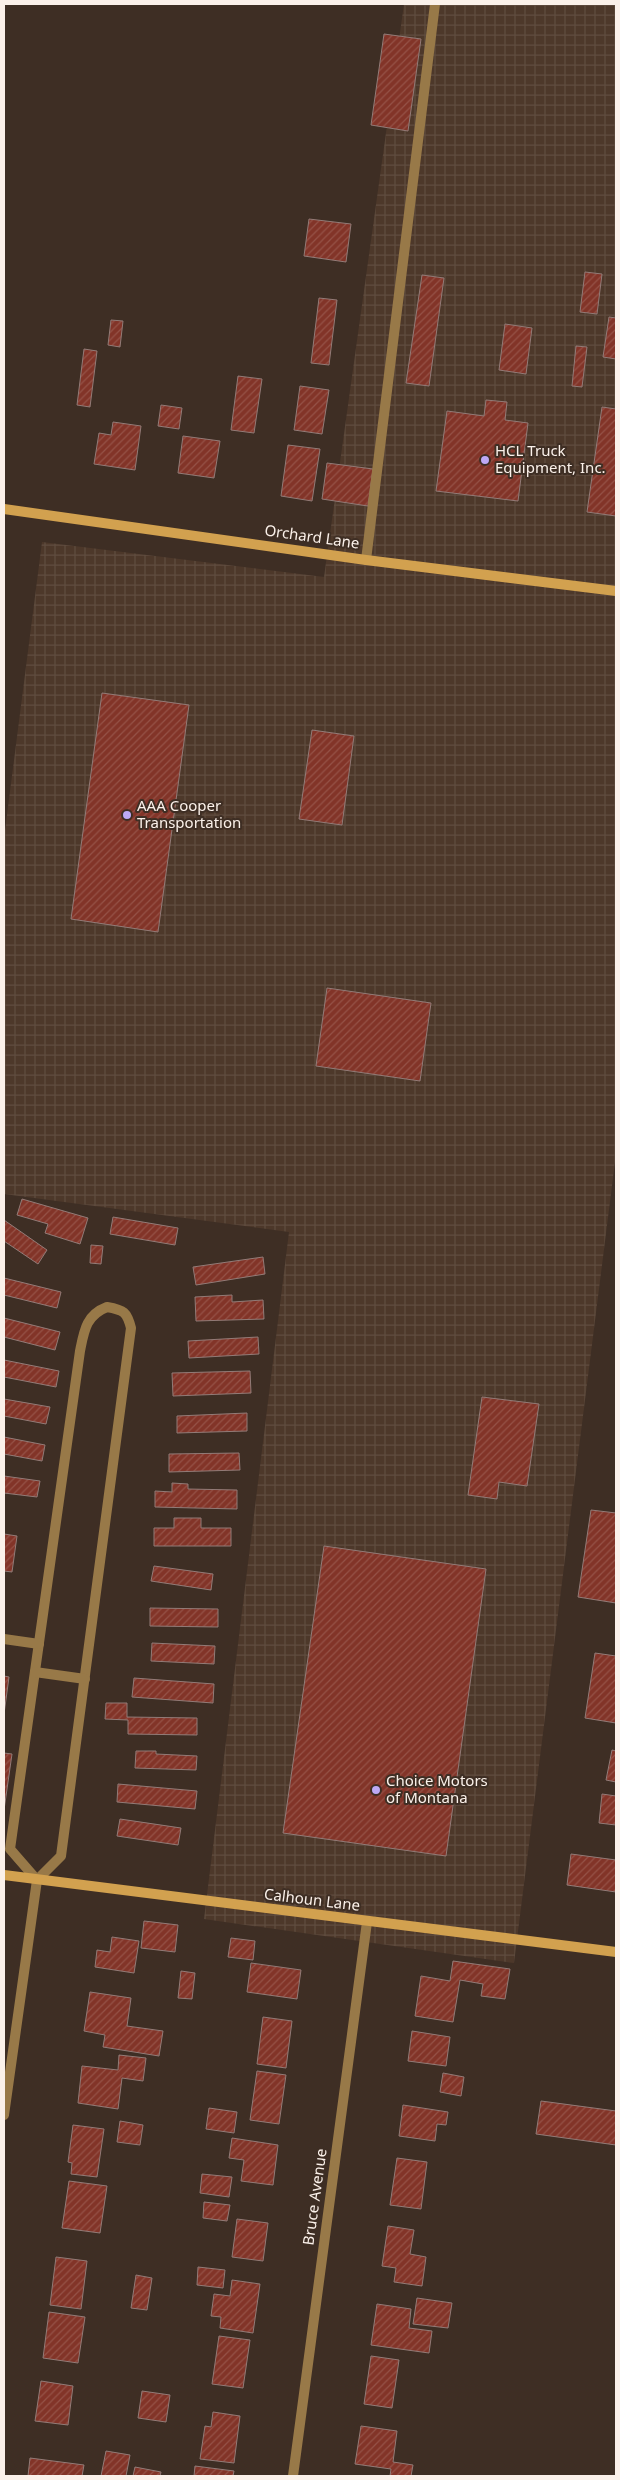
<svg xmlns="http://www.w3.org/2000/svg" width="620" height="2480" viewBox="0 0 620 2480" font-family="'Noto Sans',sans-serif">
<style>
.industrial{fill:url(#industrial-grid)}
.building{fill:url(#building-hatch);stroke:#927b77}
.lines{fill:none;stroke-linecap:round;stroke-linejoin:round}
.lane{stroke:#987948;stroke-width:10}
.street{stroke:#987948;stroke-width:10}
.secondary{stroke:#d2a14f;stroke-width:10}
.poi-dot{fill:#bda9f5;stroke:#3e2e24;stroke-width:2}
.labels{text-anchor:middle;stroke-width:4;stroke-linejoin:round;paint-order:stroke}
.poi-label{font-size:15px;fill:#fbf1ea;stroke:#3e2e24;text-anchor:start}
.street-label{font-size:15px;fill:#fbf1ea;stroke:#3e2e24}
</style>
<defs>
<pattern id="industrial-grid" width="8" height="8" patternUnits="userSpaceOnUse" patternTransform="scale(1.25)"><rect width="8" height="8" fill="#4d382a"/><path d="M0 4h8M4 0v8" fill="none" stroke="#5f4c3f"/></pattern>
<pattern id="building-hatch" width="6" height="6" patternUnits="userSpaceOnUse" patternTransform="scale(1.25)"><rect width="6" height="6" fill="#823428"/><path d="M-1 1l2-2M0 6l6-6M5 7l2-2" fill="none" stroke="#955247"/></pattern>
</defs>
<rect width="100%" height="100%" fill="#3e2e24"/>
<path class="industrial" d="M404 4H616V1154L514 1963 204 1919 289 1232 4 1194V838L42 542 324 577Z"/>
<g class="building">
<path d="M384 34 421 39 408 131 371 125Z"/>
<path d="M309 219 351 224 346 262 304 256Z"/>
<path d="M585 272 602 274 597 314 580 312Z"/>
<path d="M422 275 444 278 429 386 406 383Z"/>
<path d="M319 298 337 300 329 365 311 363Z"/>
<path d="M609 317 616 318V359L603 357Z"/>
<path d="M111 320 123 321 120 347 108 345Z"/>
<path d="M505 324 532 328 526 374 499 370Z"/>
<path d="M576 346 587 347 582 387 572 386Z"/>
<path d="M84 349 97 351 90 407 77 405Z"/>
<path d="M238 376 262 379 254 433 231 430Z"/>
<path d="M300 386 329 390 322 434 294 430Z"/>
<path d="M486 400 507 402 505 420 528 423 518 501 436 491 447 411 484 416Z"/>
<path d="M161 405 182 408 179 429 158 426Z"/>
<path d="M602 407 616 409V516L587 512Z"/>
<path d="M113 422 141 426 135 470 94 464 99 433 111 435Z"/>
<path d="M183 436 220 441 214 478 178 473Z"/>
<path d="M288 445 320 449 312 501 281 496Z"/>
<path d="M327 463 373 469 368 506 322 499Z"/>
<path d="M102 693 189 705 158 932 71 919Z"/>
<path d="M312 730 354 736 342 825 299 819Z"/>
<path d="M327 988 431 1003 420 1081 316 1066Z"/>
<path d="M22 1199 88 1218 80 1244 45 1233 48 1224 17 1215Z"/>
<path d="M113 1217 178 1228 175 1245 110 1234Z"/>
<path d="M4 1220 47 1250 38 1264 4 1241Z"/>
<path d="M91 1245 103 1246 101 1264 90 1263Z"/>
<path d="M263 1257 265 1274 196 1285 193 1267Z"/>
<path d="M4 1278 61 1292 57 1308 4 1295Z"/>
<path d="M232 1295V1302L263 1300 264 1319 196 1321 195 1297Z"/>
<path d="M4 1318 60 1332 55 1350 4 1337Z"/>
<path d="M258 1337 259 1354 189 1358 188 1341Z"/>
<path d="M4 1360 59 1371 56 1387 4 1377Z"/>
<path d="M250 1371 251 1393 173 1396 172 1373Z"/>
<path d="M482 1397 539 1404 527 1486 499 1482 497 1499 468 1495Z"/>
<path d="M4 1399 50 1407 46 1424 4 1416Z"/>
<path d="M247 1413V1431L177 1433V1416Z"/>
<path d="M4 1437 45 1445 42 1461 4 1454Z"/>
<path d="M239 1453 240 1470 169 1472V1454Z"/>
<path d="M4 1476 40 1481 37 1497 4 1493Z"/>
<path d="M172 1483 188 1484V1489L237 1490V1509L155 1507V1491L172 1492Z"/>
<path d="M591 1510 616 1513V1603L578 1597Z"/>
<path d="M174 1518H201V1528H231V1546H154V1528H174Z"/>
<path d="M4 1534 17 1536 12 1572 4 1571Z"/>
<path d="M324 1546 486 1569 446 1856 283 1833Z"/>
<path d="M154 1566 213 1574 211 1590 151 1581Z"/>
<path d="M150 1608 218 1609V1627L150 1626Z"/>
<path d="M152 1643 215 1646 214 1664 151 1661Z"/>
<path d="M595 1653 616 1656V1723L585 1718Z"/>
<path d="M4 1676 9 1677 4 1714Z"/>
<path d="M134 1678 214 1684 213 1703 132 1697Z"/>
<path d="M106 1703H127V1717L197 1718V1735L128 1734V1720L105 1719Z"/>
<path d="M612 1750 616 1751V1782L606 1780Z"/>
<path d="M136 1751H156V1754L197 1756 196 1770 135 1768Z"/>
<path d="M4 1753 12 1754 4 1810Z"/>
<path d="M118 1784 197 1791 195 1809 117 1802Z"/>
<path d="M602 1794 616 1796V1825L599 1823Z"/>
<path d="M120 1819 181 1828 178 1845 117 1836Z"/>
<path d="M571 1854 616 1860V1892L567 1885Z"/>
<path d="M144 1921 178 1925 175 1952 141 1948Z"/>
<path d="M112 1937 139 1941 134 1973 95 1967 97 1950 110 1952Z"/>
<path d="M231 1938 255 1941 253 1960 228 1957Z"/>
<path d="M453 1961 510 1969 505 1999 481 1996 483 1984 460 1980 453 2022 415 2016 421 1976 450 1981Z"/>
<path d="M251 1963 301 1970 297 1999 247 1992Z"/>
<path d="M181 1971 195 1973 192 1999 178 1998Z"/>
<path d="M90 1992 131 1998 127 2026 163 2031 159 2056 103 2047 105 2035 84 2031Z"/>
<path d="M263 2017 292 2021 286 2068 257 2064Z"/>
<path d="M412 2031 450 2037 446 2066 408 2061Z"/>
<path d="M119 2055 146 2058 143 2081 122 2078 118 2109 78 2103 82 2066 118 2070Z"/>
<path d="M257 2071 286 2075 279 2124 250 2120Z"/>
<path d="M443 2073 464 2077 461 2096 440 2092Z"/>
<path d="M541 2101 616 2111V2145L536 2134Z"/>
<path d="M403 2105 448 2112 446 2125 437 2124 435 2141 399 2136Z"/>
<path d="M209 2108 237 2112 234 2133 206 2129Z"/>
<path d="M120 2121 143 2125 140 2145 117 2142Z"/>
<path d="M73 2125 104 2129 97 2177 71 2174 72 2163 68 2162Z"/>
<path d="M232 2138 278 2145 273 2185 241 2181 244 2160 229 2158Z"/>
<path d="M397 2158 427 2162 421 2209 390 2205Z"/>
<path d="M202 2174 232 2177 229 2197 200 2193Z"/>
<path d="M69 2181 107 2186 100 2233 62 2228Z"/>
<path d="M204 2202 230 2205 227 2221 203 2218Z"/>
<path d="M237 2219 268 2223 263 2261 232 2257Z"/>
<path d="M388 2226 414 2230 410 2254 426 2257 422 2286 394 2282 396 2268 382 2266Z"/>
<path d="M56 2257 87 2261 81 2309 50 2305Z"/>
<path d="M198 2267 225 2270 223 2288 197 2285Z"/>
<path d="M136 2275 152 2278 147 2310 131 2308Z"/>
<path d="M232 2280 260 2284 253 2333 220 2328 221 2317 211 2316 214 2294 230 2296Z"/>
<path d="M417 2298 452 2303 448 2328 413 2324Z"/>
<path d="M377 2304 411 2309 409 2328 432 2331 429 2353 371 2345Z"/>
<path d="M49 2312 85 2317 78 2363 43 2358Z"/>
<path d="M219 2336 250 2340 243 2388 212 2384Z"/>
<path d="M371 2356 399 2360 392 2408 364 2404Z"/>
<path d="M41 2381 73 2386 68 2425 35 2421Z"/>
<path d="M142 2391 170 2395 166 2422 138 2418Z"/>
<path d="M213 2412 240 2416 234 2463 200 2459 205 2426 211 2427Z"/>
<path d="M361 2426 397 2431 393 2462 413 2465 411 2476H390L391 2469 355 2464Z"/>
<path d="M106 2451 130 2455 126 2476H101Z"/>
<path d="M30 2458 84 2465 82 2476H28Z"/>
<path d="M195 2466 234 2471 233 2476H194Z"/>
<path d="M135 2467 161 2472 160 2476H133Z"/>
</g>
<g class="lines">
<g class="lane">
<path d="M366 560 435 4"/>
<path d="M107 1307C124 1310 127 1312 131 1328L61 1856 37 1880 10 1849 80 1351C84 1331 86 1315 107 1307Z"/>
<path d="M4 1639 39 1644"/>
<path d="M35 1672 85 1679"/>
</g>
<g class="street">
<path d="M4 2115 37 1880"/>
<path d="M293 2476 367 1922"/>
</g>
<g class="secondary">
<path d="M4 509 366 560 616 591"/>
<path d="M4 1875 616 1952"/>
</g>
</g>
<g class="poi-dot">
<circle cx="485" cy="460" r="5"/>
<circle cx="127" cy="815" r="5"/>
<circle cx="376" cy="1790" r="5"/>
</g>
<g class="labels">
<g class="poi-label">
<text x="495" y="456">HCL Truck<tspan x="495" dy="17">Equipment, Inc.</tspan></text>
<text x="137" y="811">AAA Cooper<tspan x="137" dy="17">Transportation</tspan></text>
<text x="386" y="1786">Choice Motors<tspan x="386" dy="17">of Montana</tspan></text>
</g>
<g class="street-label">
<text transform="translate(312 537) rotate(8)" y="5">Orchard Lane</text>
<text transform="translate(312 1900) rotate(7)" y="5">Calhoun Lane</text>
<text transform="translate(315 2197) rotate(-82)" y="5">Bruce Avenue</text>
</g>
</g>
<rect width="620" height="2480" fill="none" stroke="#fbf1ea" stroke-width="10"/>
</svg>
